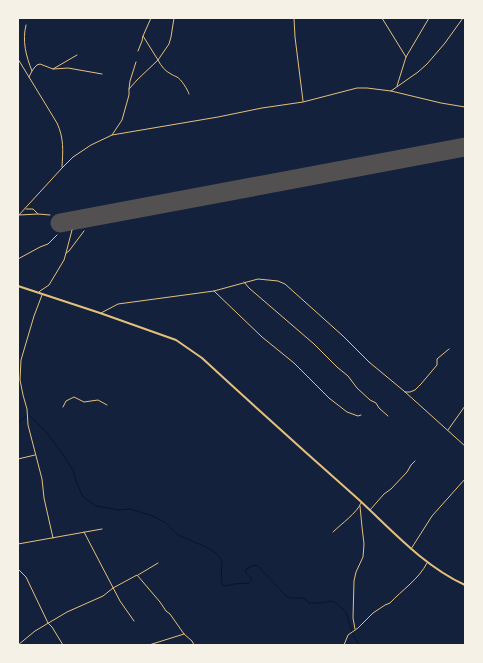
<svg xmlns="http://www.w3.org/2000/svg" width="483" height="663" viewBox="0 0 483 663" font-family="'Noto Serif',serif">
<style>
.lines{fill:none;stroke-linecap:round;stroke-linejoin:round}
.stream{stroke:#0b132b;stroke-width:1}
.runway{stroke:#525050;stroke-width:19}
.minor{stroke:#e5c07b;stroke-width:1}
.secondary{stroke:#e5c07b;stroke-width:2}
</style>
<rect width="100%" height="100%" fill="#14213d"/>
<g class="lines">
<g class="stream">
<path d="M30 416 46 432 62 453 73 470 76 481 83 497 96 506 119 510 130 509 153 516 166 523 178 535 206 547 216 553 220 557 222 562 221 583 225 586 234 584 249 583 252 579 246 573V569L254 565 258 566 286 596 291 598H304L309 603H320L332 601C350 611 346 617 353 634 354 638 357 641 359 645"/>
<path d="M18 424 26 416"/>
</g>
<path class="runway" d="M60 223 465 147"/>
<g class="minor">
<path d="M174 18 171 37 169 44 158 60C161 66 165 71 171 74 172 75 175 76 177 77 181 79 188 90 189 94"/>
<path d="M294 18 295 37 303 101"/>
<path d="M382 18 406 57"/>
<path d="M26 25C22 41 26 56 32 71L29 77"/>
<path d="M138 51 142 41 143 36"/>
<path d="M18 59 57 123C64 138 63 150 62 167"/>
<path d="M53 69 77 55"/>
<path d="M32 71 34 68 37 65 40 64 53 69 68 68 102 74"/>
<path d="M397 86 406 57 429 18"/>
<path d="M129 89 130 81 136 62"/>
<path d="M391 91 418 72 427 64 445 43 463 18"/>
<path d="M112 135 122 120 129 95V89L137 80 158 60 143 36 151 18"/>
<path d="M26 209H33L38 214"/>
<path d="M19 215 38 214 50 215"/>
<path d="M18 216 62 168 73 157 91 145 112 135 218 117 262 108 303 102 357 88H367L391 91 441 103 465 107"/>
<path d="M66 253 72 230"/>
<path d="M18 259 40 247 48 244 57 235"/>
<path d="M244 282 249 288 314 344 337 367 348 376 357 388 370 400 376 403 379 408 388 416"/>
<path d="M214 291 262 337 294 363 329 398 347 412 358 416 361 415"/>
<path d="M39 292 40 291 49 285 64 260 66 253 69 251 84 231"/>
<path d="M42 295 34 316 21 360 20 380 23 395 27 409 28 425 42 479 44 498 53 538"/>
<path d="M101 313 118 304 214 291 258 279 278 281 285 284 343 336 369 362 404 391 465 446"/>
<path d="M405 392H410L415 390 421 384 437 365V359L449 349"/>
<path d="M63 407 66 401 74 397 84 402 98 400 107 405"/>
<path d="M448 430 465 406"/>
<path d="M18 459 35 455"/>
<path d="M370 510 384 494 391 489 407 472 411 465 415 461"/>
<path d="M84 532 120 601 134 621"/>
<path d="M333 532C341 524 357 513 361 503"/>
<path d="M18 544 102 529"/>
<path d="M411 549 432 516 465 479"/>
<path d="M18 569 26 577 48 623 52 627 63 645"/>
<path d="M138 575 158 563"/>
<path d="M355 629 353 618 354 581 356 572 363 557 364 544 362 527 360 506"/>
<path d="M18 645 35 631 67 612 103 596 113 588 137 575 160 602 166 611 170 614 184 634 192 641 194 645"/>
<path d="M149 645 184 634"/>
<path d="M344 645 348 635 358 628 373 613 385 605 390 603C402 590 419 579 427 563"/>
</g>
<path class="secondary" d="M18 286 100 313 176 340 202 358C253 405 305 452 357 498 391 529 422 565 465 585"/>
</g>
<rect width="483" height="663" fill="none" stroke="#f6f1e7" stroke-width="38"/>
</svg>
